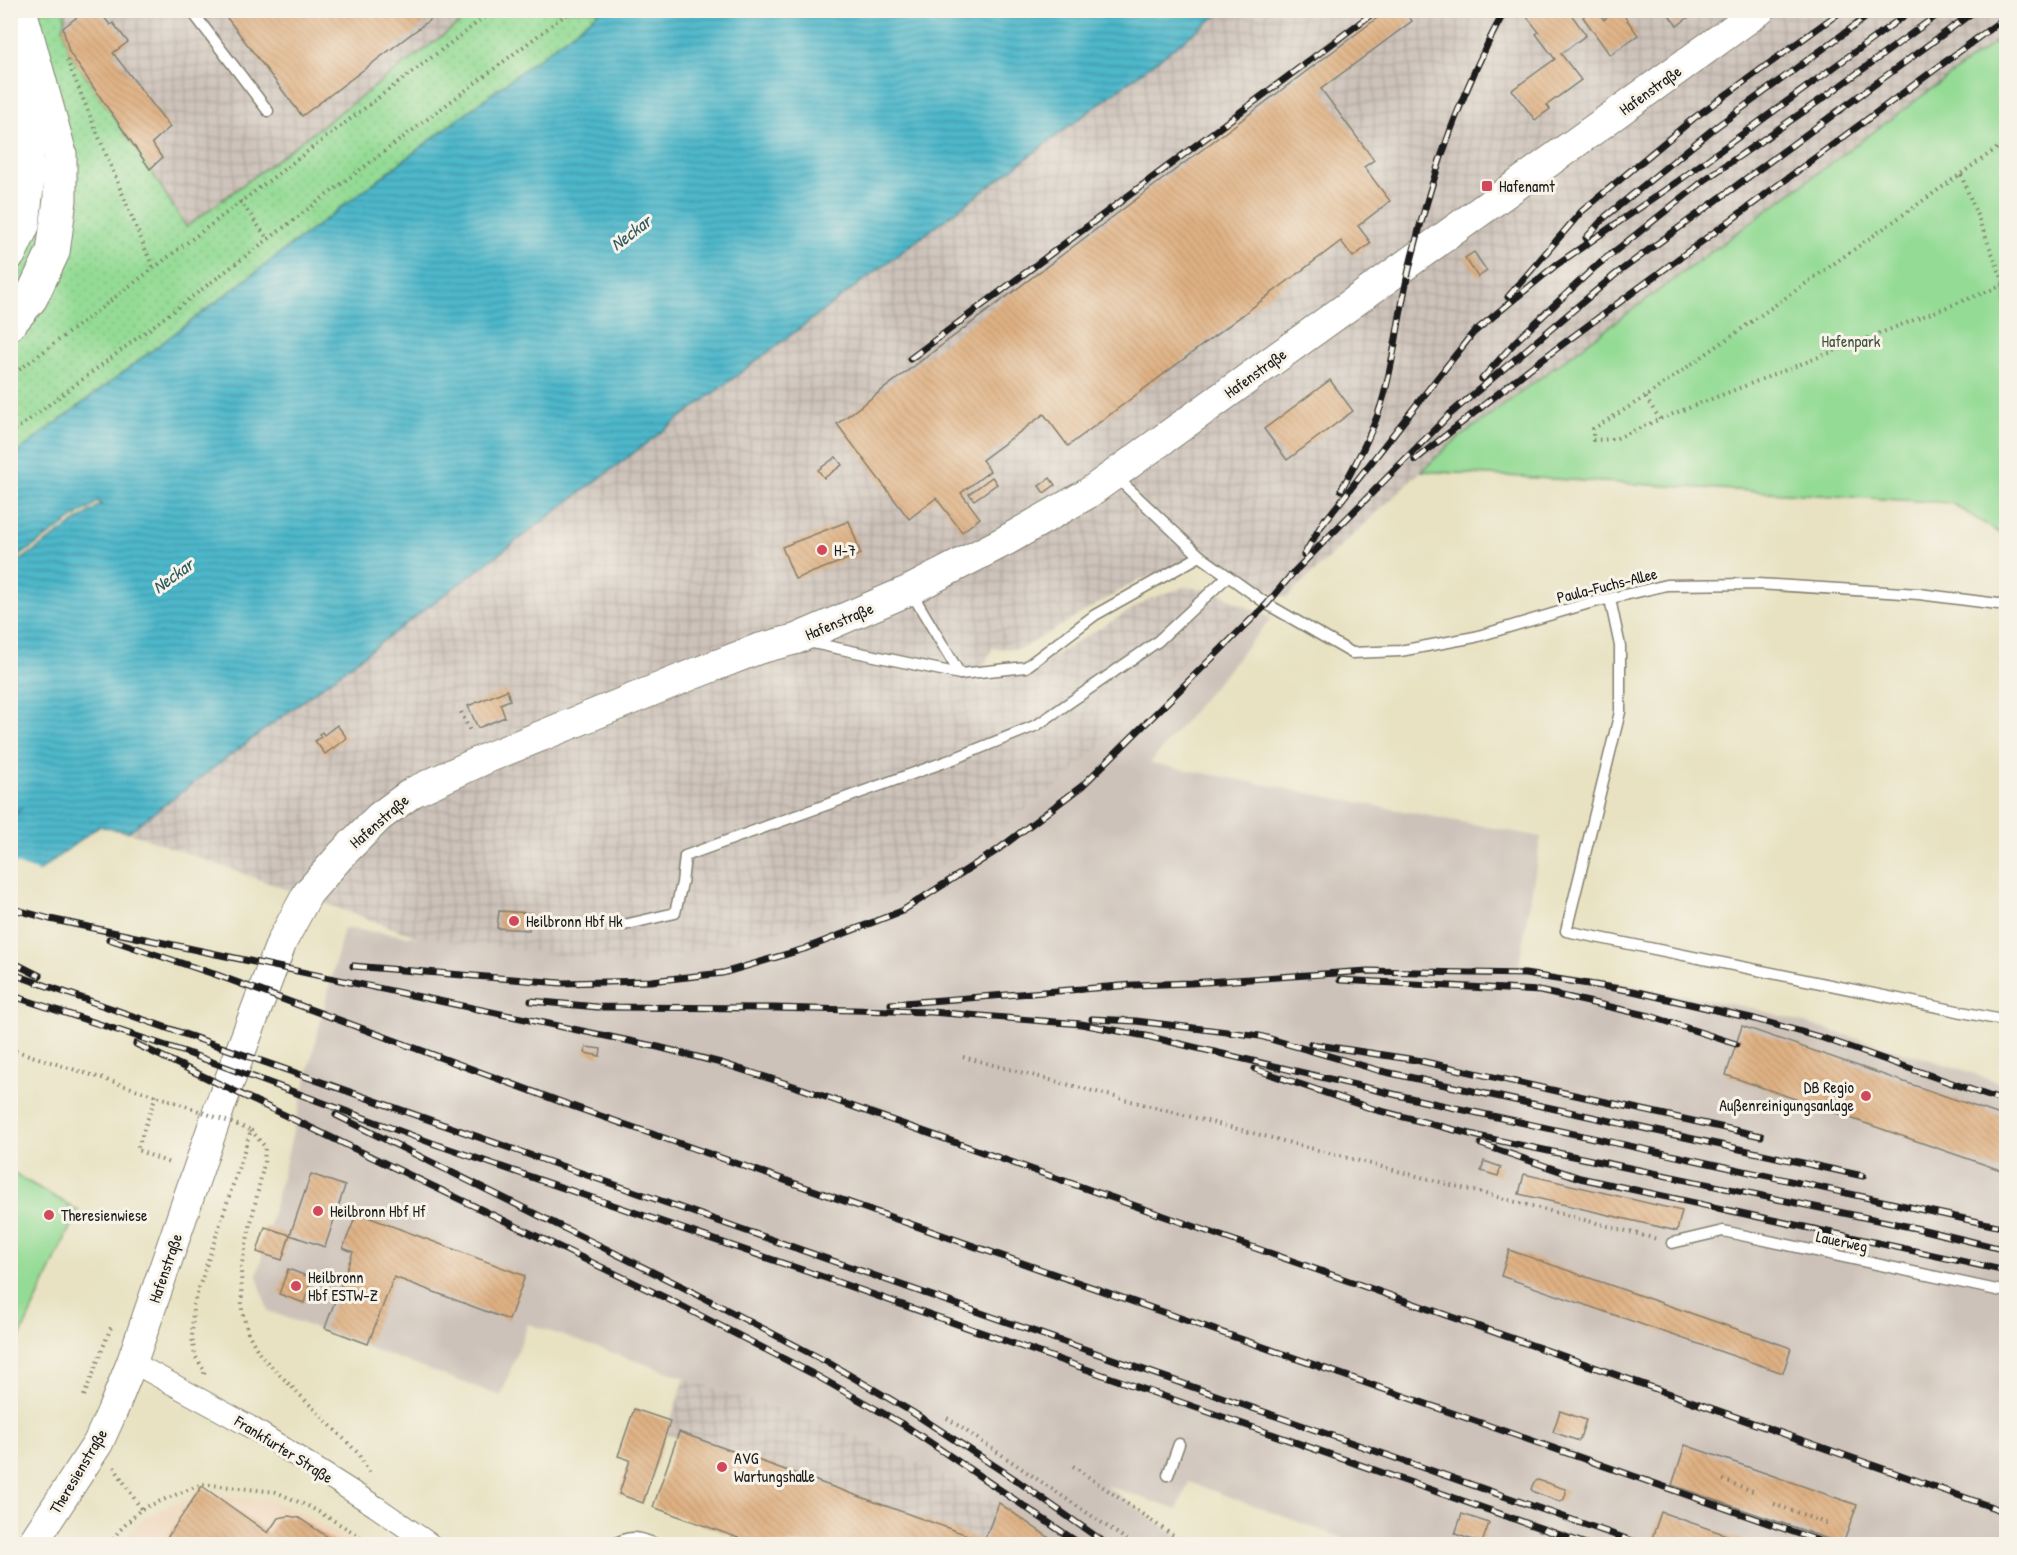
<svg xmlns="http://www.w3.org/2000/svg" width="2017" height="1555" viewBox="0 0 2017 1555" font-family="'Patrick Hand',sans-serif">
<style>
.built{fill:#efd6bb}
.industrial{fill:url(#industrial-grid)}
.railway{fill:#cdc2b9}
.grass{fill:url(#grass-dots);stroke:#587c58;stroke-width:1.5}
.park{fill:#94db95;stroke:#587c58;stroke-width:1.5}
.water{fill:url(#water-rules);stroke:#356a74;stroke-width:1.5}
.pier{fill:#e8e2c2}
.building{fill:url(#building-back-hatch)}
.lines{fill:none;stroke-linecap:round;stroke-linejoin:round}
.lane-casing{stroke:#827f6f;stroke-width:13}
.street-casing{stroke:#827f6f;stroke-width:23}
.secondary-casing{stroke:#827f6f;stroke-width:32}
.primary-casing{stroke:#827f6f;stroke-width:35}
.path{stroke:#827f6f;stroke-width:4;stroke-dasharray:1.5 4.5;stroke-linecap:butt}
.lane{stroke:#fff;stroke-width:10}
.street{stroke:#fff;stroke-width:21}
.secondary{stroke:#fff;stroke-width:30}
.primary{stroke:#fff;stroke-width:33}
.tram{stroke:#1c1c1c;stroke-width:1.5}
.rail-casing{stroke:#1c1c1c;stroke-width:7}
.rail{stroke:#f7f3e8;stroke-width:4.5;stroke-dasharray:14;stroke-linecap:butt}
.path-bridge{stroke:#827f6f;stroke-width:4;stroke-dasharray:1.5 4.5;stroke-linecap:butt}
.poi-dot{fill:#d1495b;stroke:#f7f3e8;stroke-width:2}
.labels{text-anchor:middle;stroke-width:6;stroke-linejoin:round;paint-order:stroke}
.street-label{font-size:16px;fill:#1c1c1c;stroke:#f7f3e8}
.poi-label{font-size:16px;fill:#1c1c1c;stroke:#f7f3e8;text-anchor:start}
.park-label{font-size:16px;fill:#405540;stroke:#f7f3e8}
.water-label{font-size:18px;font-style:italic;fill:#305a62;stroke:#f7f3e8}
</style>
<defs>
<pattern id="industrial-grid" width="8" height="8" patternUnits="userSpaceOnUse" patternTransform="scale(1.5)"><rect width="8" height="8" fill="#cdc2b9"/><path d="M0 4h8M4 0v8" fill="none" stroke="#afa69e"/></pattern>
<pattern id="grass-dots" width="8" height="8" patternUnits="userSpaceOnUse" patternTransform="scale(1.5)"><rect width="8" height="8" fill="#94db95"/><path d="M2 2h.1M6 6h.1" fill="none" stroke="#7fbb80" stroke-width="1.8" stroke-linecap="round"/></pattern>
<pattern id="water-rules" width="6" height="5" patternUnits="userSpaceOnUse" patternTransform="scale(1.5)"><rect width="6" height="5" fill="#4eb8cb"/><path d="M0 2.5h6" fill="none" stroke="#4095a4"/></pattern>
<pattern id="building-back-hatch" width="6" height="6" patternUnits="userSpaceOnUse" patternTransform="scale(1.5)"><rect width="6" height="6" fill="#dfb183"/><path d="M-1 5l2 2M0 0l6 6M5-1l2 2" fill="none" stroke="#bf9871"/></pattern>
</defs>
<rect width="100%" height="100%" fill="#f7f3e8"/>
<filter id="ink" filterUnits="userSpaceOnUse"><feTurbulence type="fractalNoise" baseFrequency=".0167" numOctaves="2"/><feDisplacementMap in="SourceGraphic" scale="12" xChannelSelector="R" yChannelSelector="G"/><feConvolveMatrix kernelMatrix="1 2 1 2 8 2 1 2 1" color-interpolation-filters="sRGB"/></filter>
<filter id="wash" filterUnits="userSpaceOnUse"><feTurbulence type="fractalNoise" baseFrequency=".008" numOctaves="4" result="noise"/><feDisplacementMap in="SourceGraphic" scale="24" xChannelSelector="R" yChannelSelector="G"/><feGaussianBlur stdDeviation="1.35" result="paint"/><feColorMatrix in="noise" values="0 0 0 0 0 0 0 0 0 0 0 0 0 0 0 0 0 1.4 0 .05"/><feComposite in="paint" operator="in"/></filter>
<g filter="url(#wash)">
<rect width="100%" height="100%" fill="#e8e2c2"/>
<path class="built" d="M209 1494 273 1501 306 1515 353 1544H121L147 1516 172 1504Z"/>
<g class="industrial">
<path d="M66 10 476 11 186 227 150 169 69 52 63 28Z"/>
<path d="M1223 11H2006V35L1448 446 1286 598 1208 564 1179 566 1137 581 1021 649 992 648 976 684 1023 674 1149 599 1184 587 1216 591 1242 605 1069 777 997 832 892 896 819 921 639 965 426 940 128 832Z"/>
<path d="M685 1378 847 1433 918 1463 999 1503 1058 1544H974L666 1434Z"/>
</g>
<path class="railway" d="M1242 605 1271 618 1150 763 1541 837 1519 965 1757 1009 1957 1068 2006 1085V1544H1359L1189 1482 1177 1510 1105 1485 1188 1544H1058L999 1503 918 1463 847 1433 528 1324 501 1396 268 1311 257 1276 344 928 639 965 819 921 892 896 997 832 1069 777Z"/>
<path class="grass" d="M11 11H66L63 28 69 52 150 169 186 227 476 11H601L11 457Z"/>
<g class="park">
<path d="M2006 34V537L1951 503 1422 471 1448 446Z"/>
<path d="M11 1172 78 1210 19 1339 11 1334Z"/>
</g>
<path class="water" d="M601 11H1223L128 832 99 826 11 892V818L23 807 11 815V567L101 504 98 501 88 510 87 509 11 562V457Z"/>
<path class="pier" d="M11 862 41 873 11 895H10Z"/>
<g id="blocks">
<g class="building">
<path d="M86 10H99L110 25 113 23 128 42 113 53 170 127 152 143 162 158 150 169 69 52 63 28Z"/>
<path d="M221 10H443L302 116Z"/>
<path d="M1388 10H1404L1412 21 1321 89 1374 160 1364 167 1390 201 1358 226 1371 243 1353 257 1341 241 1068 446 1044 414 982 460 990 471 961 493 980 518 962 532 936 498 909 519 837 424Z"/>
<path d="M1536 10H1568L1586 35 1561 54 1581 80 1547 105 1550 109 1535 120 1512 90 1555 59 1536 34 1539 32 1527 17Z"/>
<path d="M1591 10H1597L1604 20 1616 10H1620L1638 35 1610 55 1583 17Z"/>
<path d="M1665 10H1698L1677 26Z"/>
<path d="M1474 252 1487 271 1478 277 1465 258Z"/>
<path d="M1330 380 1353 411 1287 460 1264 429Z"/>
<path d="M836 457 842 465 824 478 818 470Z"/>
<path d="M992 477 997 484 974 500 969 494Z"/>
<path d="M1050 478 1055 485 1044 493 1039 486Z"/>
<path d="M849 521 861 554 795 579 782 547Z"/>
<path d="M507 690 510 700 500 704 505 717 478 728 468 706Z"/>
<path d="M337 725 347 738 325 754 315 741 321 737 319 734 322 732 324 735Z"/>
<path d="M499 911 531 913 529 930 497 928Z"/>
<path d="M1742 1026 2006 1117V1172L1726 1075Z"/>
<path d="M586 1047 601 1049 600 1056 585 1053Z"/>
<path d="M1484 1161 1501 1167 1498 1176 1481 1171Z"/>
<path d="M311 1174 345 1186 325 1247 290 1235 282 1260 257 1252 265 1227 290 1235Z"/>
<path d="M1524 1174 1682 1211 1677 1231 1519 1194Z"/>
<path d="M357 1213 525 1276 509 1320 394 1277 368 1344 325 1328 353 1252 343 1248Z"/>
<path d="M1509 1250 1791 1348 1783 1373 1501 1276Z"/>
<path d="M288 1269 312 1278 304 1303 279 1294Z"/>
<path d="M634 1409 670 1421 643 1503 619 1494 630 1460 618 1456Z"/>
<path d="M1560 1411 1586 1420 1579 1441 1553 1432Z"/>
<path d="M679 1432 984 1541 999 1503 1058 1544H755L653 1507Z"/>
<path d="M1685 1445 1857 1505 1843 1544 1672 1485Z"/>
<path d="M1538 1480 1565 1489 1566 1493 1564 1499 1560 1502 1534 1492 1531 1489 1534 1482Z"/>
<path d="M202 1486 268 1533 278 1518 289 1516 299 1518 338 1544H163Z"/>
<path d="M1661 1512 1752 1544H1650Z"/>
<path d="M1462 1514 1489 1523 1482 1543 1455 1534Z"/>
</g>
</g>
</g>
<g filter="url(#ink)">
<use href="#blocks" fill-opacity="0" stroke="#827f6f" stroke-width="1.5"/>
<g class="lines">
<defs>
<g id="lane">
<path d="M191 10 268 111"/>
<path d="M1116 477 1200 556"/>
<path d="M911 592 960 674"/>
<path d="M1610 599 1620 646V712L1566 931 2006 1021"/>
<path d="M808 642 960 674 1026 667 1095 615 1200 556 1267 604 1352 653 1400 651 1475 637 1586 604 1667 585 1757 584 1919 594 2006 605"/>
<path d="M624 925 675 913 682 883 685 856 953 759 1037 725 1157 642 1227 577"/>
<path d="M1672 1243 1723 1231 2006 1292"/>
<path d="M1168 1475 1179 1444"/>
<path d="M615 1544C630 1534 640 1538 656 1544"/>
</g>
<path id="street" d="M132 1362 249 1426 375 1506 430 1544"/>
<path id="secondary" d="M32 1544 98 1443 112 1412 132 1362 220 1106 282 941 308 893 342 854 379 817 413 792 487 758 691 675 758 649 796 639 910 590 1005 541 1087 494 1760 10"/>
<g id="primary">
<path d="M10 76 26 126 28 177 23 225 10 253"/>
<path d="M10 323 31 298 53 252 60 200V154L20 10"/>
</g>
</defs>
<use href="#lane" class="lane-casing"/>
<use href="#street" class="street-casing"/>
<use href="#secondary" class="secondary-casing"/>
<use href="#primary" class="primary-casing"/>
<g class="path">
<path d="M67 60 153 268"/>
<path d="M1961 175 2006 288"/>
<path d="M240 201 268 239"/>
<path d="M10 377 494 10"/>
<path d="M1645 397 1593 429V440L1615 439 1660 419 2006 284"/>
<path d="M1660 419 1645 397 2006 142"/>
<path d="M10 434 572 10"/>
<path d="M461 712 471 733"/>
<path d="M10 1049 169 1100"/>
<path d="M963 1057 1657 1239"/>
<path d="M156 1095 137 1150 172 1164"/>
<path d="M251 1130 265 1147 264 1164 241 1267 242 1311 248 1333 260 1355 357 1452 371 1475"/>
<path d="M204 1374 205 1371 195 1356 192 1337 193 1306 251 1130"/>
<path d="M84 1396 111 1327"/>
<path d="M947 1418 1133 1544"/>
<path d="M1073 1466 1185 1544"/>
<path d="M114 1467 141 1509"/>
<path d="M1723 1480 1753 1491"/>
<path d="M1774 1504 1828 1524"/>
<path d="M1700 1543 1704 1544"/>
<path d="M110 1544 118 1532 141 1509 202 1484 276 1492 310 1507 353 1532 370 1544"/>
</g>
<use href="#lane" class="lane"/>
<use href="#street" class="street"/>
<use href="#secondary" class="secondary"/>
<use href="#primary" class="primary"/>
<path class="tram" d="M1101 1540 1108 1544"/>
<defs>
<g id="rail">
<path d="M1586 238 1605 217 1712 130 1876 10"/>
<path d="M1508 297 1581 212 1694 118 1843 10"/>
<path d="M910 359 1377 10"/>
<path d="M1482 379 1516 341 1595 267 1706 179 1826 96 1944 10"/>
<path d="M1415 460 1529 369 2006 17"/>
<path d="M1341 490C1357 462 1376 426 1384 395 1396 351 1400 305 1411 261 1432 174 1462 89 1505 10"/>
<path d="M1322 525 1473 333 1556 265 1677 182 1912 10"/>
<path d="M1304 555 1325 519"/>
<path d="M10 908 50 919 658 1047 721 1063 803 1089 2006 1512"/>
<path d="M109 939 217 975 572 1106 1828 1544"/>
<path d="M10 961 40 976"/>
<path d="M353 966 561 983 651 981 723 973 804 949 902 911 996 851 1082 786 1267 604 1292 574 1450 414 1616 274 1976 10"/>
<path d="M10 973 1641 1544"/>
<path d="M1340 980 1540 991 1650 1016 1736 1044"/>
<path d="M10 995 185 1052 432 1143 820 1276 1586 1544"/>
<path d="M531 1001 597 1007 774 1008 931 1012 1081 1024 1146 1036 1423 1101 1997 1226"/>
<path d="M891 1004 1133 985 1191 983 1367 971 1525 974 1633 991 1755 1019 1823 1038 2006 1102"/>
<path d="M1092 1019 1136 1021 1260 1036 1381 1071 1863 1176"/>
<path d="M136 1044 672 1301 817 1376 904 1425 1080 1544"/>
<path d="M1311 1044 1416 1060 1761 1136"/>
<path d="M1255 1069 1373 1109 1482 1137 1920 1229 2006 1250"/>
<path d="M336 1115 683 1287 827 1362 912 1412 1016 1480 1101 1540"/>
<path d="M1481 1144 1580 1178 2006 1271"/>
</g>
</defs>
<use href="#rail" class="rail-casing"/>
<use href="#rail" class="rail"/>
<path class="path-bridge" d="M169 1100 251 1130"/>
</g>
</g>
<g class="poi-dot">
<rect x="1481" y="180" width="12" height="12" rx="3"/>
<circle cx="822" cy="550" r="6"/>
<circle cx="514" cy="921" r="6"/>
<circle cx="1866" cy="1096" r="6"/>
<circle cx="318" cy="1211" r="6"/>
<circle cx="49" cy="1215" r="6"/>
<circle cx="296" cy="1286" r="6"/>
<circle cx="722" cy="1467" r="6"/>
</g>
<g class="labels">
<g class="street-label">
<text transform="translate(1650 90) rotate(-36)" y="6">Hafenstraße</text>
<text transform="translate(1255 373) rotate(-36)" y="6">Hafenstraße</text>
<text transform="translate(1607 585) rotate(-14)" y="6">Paula-Fuchs-Allee</text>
<text transform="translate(839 621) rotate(-23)" y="6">Hafenstraße</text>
<text transform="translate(379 821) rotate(-41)" y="6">Hafenstraße</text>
<text transform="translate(1842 1241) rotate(12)" y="6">Lauerweg</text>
<text transform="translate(165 1268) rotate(-71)" y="6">Hafenstraße</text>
<text transform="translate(284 1449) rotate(32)" y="6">Frankfurter Straße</text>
<text transform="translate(78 1471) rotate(-59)" y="6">Theresienstraße</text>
</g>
<g class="poi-label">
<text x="1499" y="192">Hafenamt</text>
<text x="834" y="556">H-7</text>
<text x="526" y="927">Heilbronn Hbf Hk</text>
<text x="1854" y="1093" text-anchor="end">DB Regio<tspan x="1854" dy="18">Außenreinigungsanlage</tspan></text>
<text x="330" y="1217">Heilbronn Hbf Hf</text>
<text x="61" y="1221">Theresienwiese</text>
<text x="308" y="1283">Heilbronn<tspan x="308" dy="18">Hbf ESTW-Z</tspan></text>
<text x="734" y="1464">AVG<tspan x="734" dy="18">Wartungshalle</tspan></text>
</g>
<g class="park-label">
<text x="1851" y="347">Hafenpark</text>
</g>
<g class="water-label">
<text transform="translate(631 233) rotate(-37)" y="6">Neckar</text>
<text transform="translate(173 576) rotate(-36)" y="6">Neckar</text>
</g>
</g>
<rect width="2017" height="1555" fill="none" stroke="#f7f3e8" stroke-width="36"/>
</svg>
